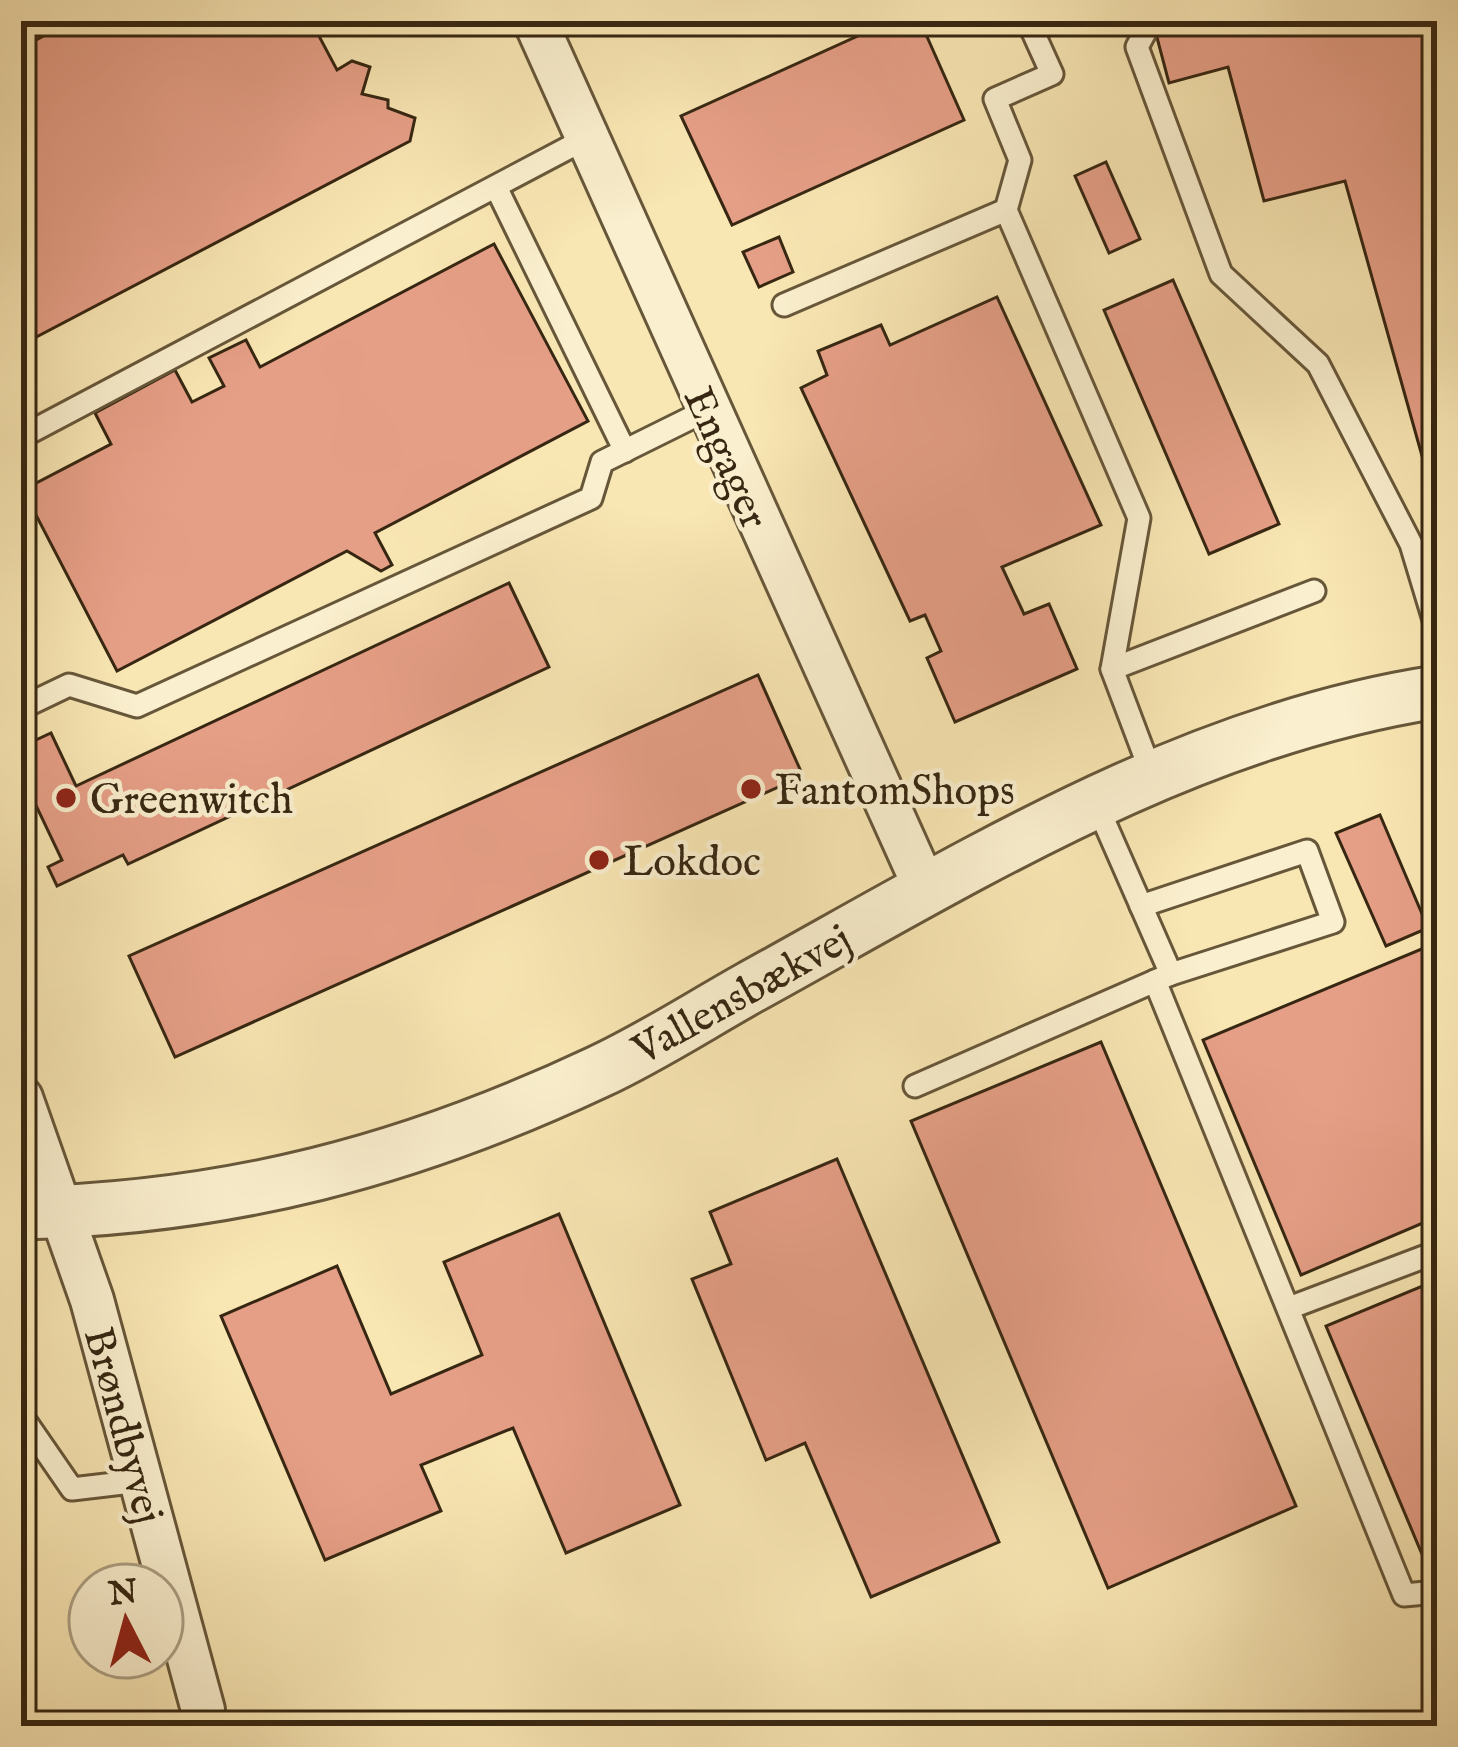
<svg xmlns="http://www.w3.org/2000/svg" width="1458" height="1747" viewBox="0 0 1458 1747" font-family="'IM FELL English',serif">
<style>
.building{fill:#e69f87;stroke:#372712;stroke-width:3}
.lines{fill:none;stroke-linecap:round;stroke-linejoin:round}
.service-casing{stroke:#67573a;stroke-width:27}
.minor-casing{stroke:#67573a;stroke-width:48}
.tertiary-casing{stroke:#67573a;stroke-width:57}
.service{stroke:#faefce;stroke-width:21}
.minor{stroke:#faefce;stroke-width:42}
.tertiary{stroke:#faefce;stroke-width:51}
.poi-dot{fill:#8f2418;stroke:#faefce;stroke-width:4.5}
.labels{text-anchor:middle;stroke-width:9;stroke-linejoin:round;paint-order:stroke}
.street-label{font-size:42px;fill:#372712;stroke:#faefce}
.poi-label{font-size:42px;fill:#372712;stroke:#faefce;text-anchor:start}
</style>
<rect width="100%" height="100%" fill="#f8e6b3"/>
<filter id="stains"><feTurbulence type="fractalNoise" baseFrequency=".00167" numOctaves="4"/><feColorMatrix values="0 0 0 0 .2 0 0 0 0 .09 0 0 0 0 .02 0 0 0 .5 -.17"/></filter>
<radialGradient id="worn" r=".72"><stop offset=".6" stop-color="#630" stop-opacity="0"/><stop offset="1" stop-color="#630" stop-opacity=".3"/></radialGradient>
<g class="building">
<path d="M72 21H311L337 70 352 61 370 67 362 94 388 100V108L415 118 410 141 21 345V48Z"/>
<path d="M891 21H920L964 120 732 225 681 116Z"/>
<path d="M1188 21H1437V459L1424 463 1345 181 1264 201 1228 67 1169 83 1155 30Z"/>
<path d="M1106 162 1140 239 1109 253 1075 176Z"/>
<path d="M779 237 793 272 759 287 743 252Z"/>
<path d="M494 244 588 421 375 533 392 565 381 571 347 551 117 671 23 490 111 444 95 413 175 370 192 402 224 386 209 358 246 340 260 367Z"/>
<path d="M1173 280 1279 524 1209 554 1104 310Z"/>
<path d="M997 297 1101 525 1002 567 1024 614 1049 604 1077 669 955 722 927 658 941 651 925 615 910 621 801 388 827 375 818 351 881 325 890 345Z"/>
<path d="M509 583 549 667 128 864 123 855 57 886 48 867 62 860 21 774V747L51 733 76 786Z"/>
<path d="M758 675 803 776 175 1057 129 956Z"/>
<path d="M1380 815 1428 928 1386 946 1336 833Z"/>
<path d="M1436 943 1437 1217 1301 1275 1203 1040Z"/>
<path d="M1101 1042 1296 1506 1108 1588 911 1121Z"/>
<path d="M837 1159 999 1542 871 1597 805 1443 766 1460 692 1279 731 1264 710 1212Z"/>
<path d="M559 1214 680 1505 566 1553 513 1428 421 1465 441 1511 325 1560 221 1316 337 1266 391 1394 482 1355 444 1262Z"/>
<path d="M1437 1280V1554L1424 1559 1326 1326Z"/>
<path d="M21 1515H27L29 1595 21 1596Z"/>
</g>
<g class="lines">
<defs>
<g id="service">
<path d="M1151 21 1137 47 1221 274 1318 364 1411 544 1437 630"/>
<path d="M496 187 625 451"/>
<path d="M1006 210 1020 160 995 99 1052 74 1028 21"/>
<path d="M784 305 1006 210 1139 518 1112 669 1152 775"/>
<path d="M21 437 587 138"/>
<path d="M1112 669 1314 591"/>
<path d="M21 708 69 685 137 706 591 498 602 462 707 410"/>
<path d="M1141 906 1307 851 1333 922 1171 974"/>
<path d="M1155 981 1404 1595 1437 1592"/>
<path d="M915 1086 1171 974 1096 803"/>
<path d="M1289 1308 1437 1252"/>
<path d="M21 1415 72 1489 140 1481"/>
</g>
<g id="minor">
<path d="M535 21 926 890"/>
<path d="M21 1098 92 1300 203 1710"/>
</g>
<path id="tertiary" d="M21 1213C230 1208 409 1161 598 1072 650 1048 699 1016 749 988 967 868 1187 730 1437 692"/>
</defs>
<use href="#service" class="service-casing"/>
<use href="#minor" class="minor-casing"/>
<use href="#tertiary" class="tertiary-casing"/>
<use href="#service" class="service"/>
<use href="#minor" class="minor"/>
<use href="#tertiary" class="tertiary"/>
</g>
<g class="poi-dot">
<circle cx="751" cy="789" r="12"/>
<circle cx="66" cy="798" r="12"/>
<circle cx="599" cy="860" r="12"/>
</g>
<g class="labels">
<g class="street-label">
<text transform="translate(728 457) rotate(66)" y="15">Engager</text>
<text transform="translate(741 993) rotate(-29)" y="15">Vallensbækvej</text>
<text transform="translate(125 1425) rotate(75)" y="15">Brøndbyvej</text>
</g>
<g class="poi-label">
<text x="775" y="804">FantomShops</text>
<text x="90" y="813">Greenwitch</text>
<text x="623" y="875">Lokdoc</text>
</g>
</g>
<rect width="1458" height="1747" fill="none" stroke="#f8e6b3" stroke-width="72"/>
<rect x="24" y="24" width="1410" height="1699" fill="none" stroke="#372712" stroke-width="6"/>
<rect x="36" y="36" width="1386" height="1675" fill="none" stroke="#372712" stroke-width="3"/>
<g transform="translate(126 1621) rotate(354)"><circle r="57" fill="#faefce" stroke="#ac9f83" stroke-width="3"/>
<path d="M0-9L21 45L0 30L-21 45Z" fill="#8f2418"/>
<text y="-18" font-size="33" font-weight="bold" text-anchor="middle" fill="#372712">N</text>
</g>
<rect width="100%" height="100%" filter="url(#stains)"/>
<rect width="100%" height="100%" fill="url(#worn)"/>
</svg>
